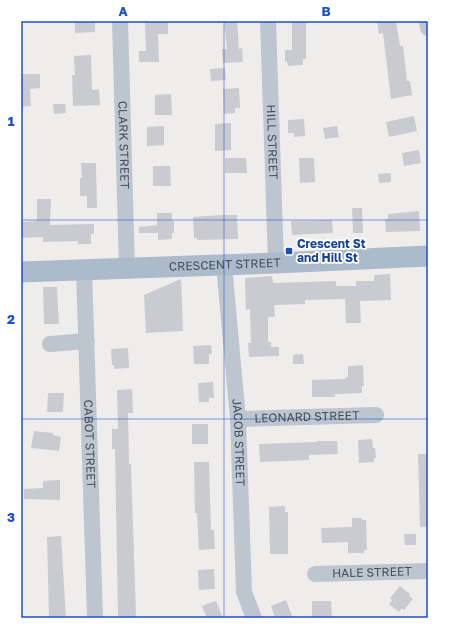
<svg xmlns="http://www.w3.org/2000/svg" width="449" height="639" viewBox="0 0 449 639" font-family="'Golos Text',sans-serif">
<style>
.building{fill:#c9cbd1}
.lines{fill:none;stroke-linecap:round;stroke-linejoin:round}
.minor{stroke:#bdc6cf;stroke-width:16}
.major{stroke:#acbbcb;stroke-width:21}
.grid{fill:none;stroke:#1d4ed8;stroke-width:1;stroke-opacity:0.55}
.transit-dot{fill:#1a4fb4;stroke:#fff;stroke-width:1.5}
.labels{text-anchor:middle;stroke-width:3.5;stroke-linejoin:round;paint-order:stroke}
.street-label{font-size:12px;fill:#454f59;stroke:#fff}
.transit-label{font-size:12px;font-weight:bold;fill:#164399;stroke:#fff;text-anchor:start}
.neatline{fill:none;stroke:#1d4ed8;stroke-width:1.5}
.grid-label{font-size:13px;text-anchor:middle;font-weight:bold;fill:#1d4ed8}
</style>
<rect width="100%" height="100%" fill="#efecec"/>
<g class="building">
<path d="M75 21H95V32L75 33Z"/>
<path d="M145 21H168V34H158L159 62H139V51H146Z"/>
<path d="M224 21H237L239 49 242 48 243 62 223 63 222 49H227Z"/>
<path d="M292 21H306V59H303V65L288 66 287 61 285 62V50H292Z"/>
<path d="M377 21H396L400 46H403L407 81H410L412 95 391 99 383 33 379 34Z"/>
<path d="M91 55 92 90 99 89 100 105 73 106 72 75H75L74 56Z"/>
<path d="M225 68 226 80 211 81 210 69Z"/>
<path d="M21 74H40V88L30 89 31 106 21 107Z"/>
<path d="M239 88 240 108H235V113L224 114 223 89Z"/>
<path d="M171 94 172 115H155V95Z"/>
<path d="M53 104H65L66 113 54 114Z"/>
<path d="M414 116 417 131 389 137 386 122Z"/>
<path d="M304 119 305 136 294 137V133H288V120Z"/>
<path d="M231 123V150L215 151V124Z"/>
<path d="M164 126V145L147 146V127Z"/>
<path d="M337 126 339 137 325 139 323 128Z"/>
<path d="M419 150 421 163 404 166 402 153Z"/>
<path d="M225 158H246L247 173H225Z"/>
<path d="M299 158H314L315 182 300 183Z"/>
<path d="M81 163H96L97 208H87V196H80V178H82Z"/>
<path d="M153 166H170L171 186H153Z"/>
<path d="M391 173V182L379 183 378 174Z"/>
<path d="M37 199H51L50 225 94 224V234H91V244H78V241L43 242V237L21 238V222L37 221Z"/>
<path d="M352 208H362L363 233H353Z"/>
<path d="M419 211 420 231 386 232 385 219H388V214Z"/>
<path d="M157 213H172V221H174V233H172V239L158 240V233H139V227L157 225Z"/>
<path d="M222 215H237L238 239 197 240V238H194L193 217Z"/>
<path d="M332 220 333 233 292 235 291 221Z"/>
<path d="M390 274 391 300 360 301 361 323H346L345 299 305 300V304L274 305 275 317H268V342H271V347H279V356L249 357 248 343H251L250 309 246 310 245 278 272 276 273 283 336 281V286H356V281H374V275Z"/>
<path d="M181 279 183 331 146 333 144 295Z"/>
<path d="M43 287H57L59 324H44Z"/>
<path d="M211 345 212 354H209V364H194L193 346Z"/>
<path d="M128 348 129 368 114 369V365H112L111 349Z"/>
<path d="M303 354 304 364H293V355Z"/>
<path d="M363 365 364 386H362V393L335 394V397H312V380L346 379 345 377H348V366Z"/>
<path d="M213 382 214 398H209V402H199L198 383Z"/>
<path d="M132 389 133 413H128L129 464H131L136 617 118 618 115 449H112V429H118L117 390Z"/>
<path d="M48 393H64L63 412H47Z"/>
<rect x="192" y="424" width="16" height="20"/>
<path d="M34 431 53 433V435L61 437 59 451 31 448Z"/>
<path d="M372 439 373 448H375L376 458H374V462L359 463 358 440Z"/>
<path d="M317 441H337L338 454 309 455V460L260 462 259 444 317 442Z"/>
<path d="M418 454H428V527H420Z"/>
<path d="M194 462H209L211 530H214L215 549 199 550 197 513H195Z"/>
<path d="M60 480V500L24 499V489L43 488V481Z"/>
<path d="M285 506V512H288V554H270L269 507Z"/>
<path d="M352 518H362V520H366L367 550H364V553H348V542L322 543 321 528 352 527Z"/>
<path d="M404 534H416V545H405Z"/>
<path d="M61 536 66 618H49L47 537Z"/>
<path d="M214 569 215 589 199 590 198 570Z"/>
<path d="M400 586 410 594 409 596 413 599 404 610 402 608 399 612 389 604 392 600 390 598Z"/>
<path d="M286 600 293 618H275L271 606Z"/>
<path d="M216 601 223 618H207L202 606Z"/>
<path d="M312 601H331L332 618H312Z"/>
</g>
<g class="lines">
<g class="minor">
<path id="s1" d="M120 21 127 268"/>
<path id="s2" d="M268 21 276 263"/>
<path d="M427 21 428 28"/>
<path id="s3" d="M224 265 238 419 244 592 254 618"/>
<path id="s4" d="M84 270 95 618"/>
<path d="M50 344 87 341"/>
<path id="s5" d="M238 419 376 415"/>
<path id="s6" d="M315 574 428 571"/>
</g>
<path class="major" id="s7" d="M21 272 276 263 428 256"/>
</g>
<path class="grid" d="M224 21V618M21 220H428M21 419H428"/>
<rect class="transit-dot" x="285" y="247" width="8" height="8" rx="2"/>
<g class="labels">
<g class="street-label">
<text dy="4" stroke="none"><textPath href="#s2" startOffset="121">HILL STREET</textPath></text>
<text dy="4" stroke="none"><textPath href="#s1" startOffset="124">CLARK STREET</textPath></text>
<text dy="4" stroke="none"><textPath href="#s7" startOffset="204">CRESCENT STREET</textPath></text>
<text dy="4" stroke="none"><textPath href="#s5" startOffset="69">LEONARD STREET</textPath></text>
<text dy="4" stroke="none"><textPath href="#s3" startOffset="178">JACOB STREET</textPath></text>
<text dy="4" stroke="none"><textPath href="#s4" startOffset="174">CABOT STREET</textPath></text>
<text dy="4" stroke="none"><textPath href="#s6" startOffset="57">HALE STREET</textPath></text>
</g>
<g class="transit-label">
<text x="297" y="248">Crescent St<tspan x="297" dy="14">and Hill St</tspan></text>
</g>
</g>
<rect width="449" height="639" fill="none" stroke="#ffffff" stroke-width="44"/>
<rect x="22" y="22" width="405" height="595" class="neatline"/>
<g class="grid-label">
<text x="123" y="16">A</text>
<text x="326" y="16">B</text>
<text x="11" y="126">1</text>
<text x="11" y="324">2</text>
<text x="11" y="522">3</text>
</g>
</svg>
